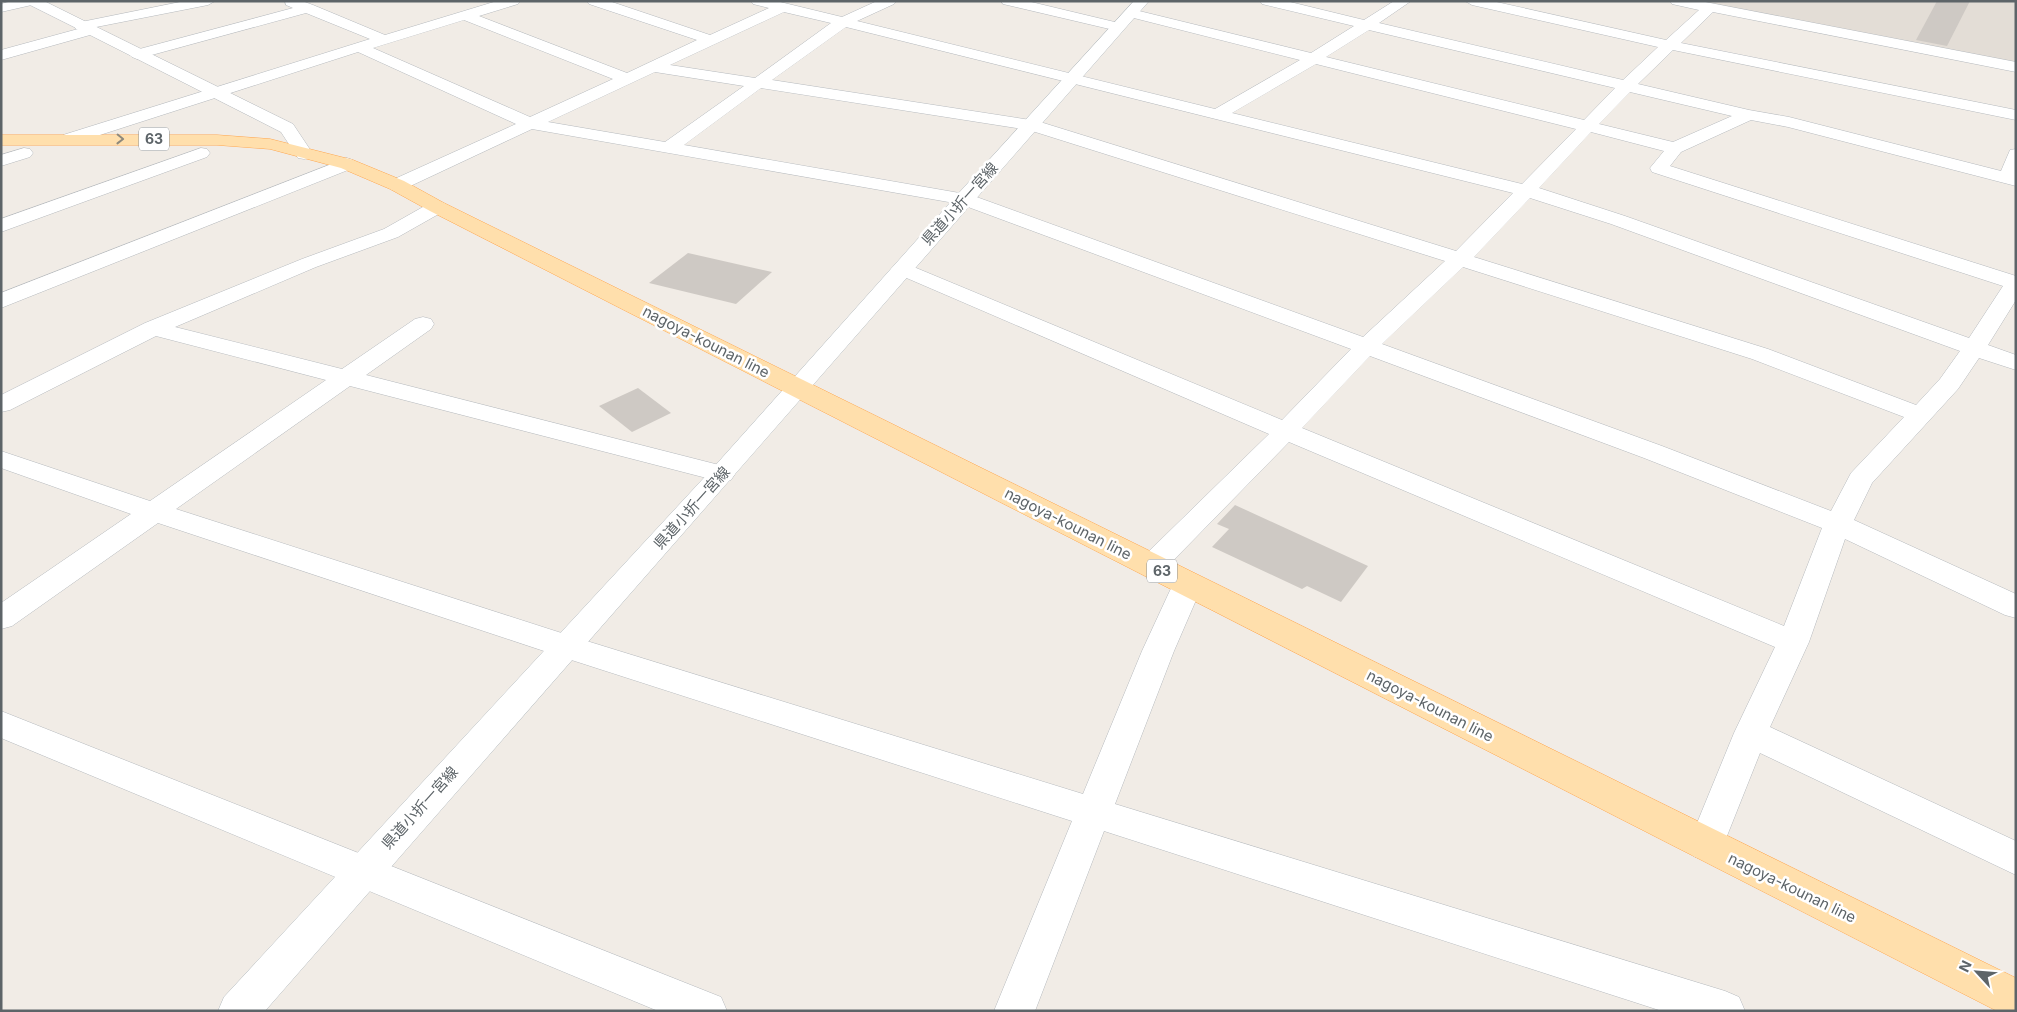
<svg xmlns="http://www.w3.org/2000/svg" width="2017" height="1012" viewBox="0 0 2017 1012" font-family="Inter,'Noto Sans JP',sans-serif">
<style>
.education{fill:#e3ddd6}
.building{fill:#cec9c4}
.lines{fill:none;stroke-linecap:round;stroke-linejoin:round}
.minor-casing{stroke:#b6babe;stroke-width:1}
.tertiary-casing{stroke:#b6babe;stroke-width:1}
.secondary-casing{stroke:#b4bbbf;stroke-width:1}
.primary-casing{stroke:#ffa750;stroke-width:1}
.minor{fill:#fff;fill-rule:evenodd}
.tertiary{fill:#fff;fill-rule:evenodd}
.secondary{fill:#fff;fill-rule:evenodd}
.primary{fill:#ffdfac;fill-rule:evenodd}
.oneway{stroke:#8e897c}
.labels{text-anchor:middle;stroke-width:5;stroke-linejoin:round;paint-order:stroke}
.shield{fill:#fff;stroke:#8e9295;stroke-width:1}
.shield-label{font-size:14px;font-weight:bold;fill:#5d6468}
.street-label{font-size:15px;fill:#5d6468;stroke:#fff}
</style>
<rect width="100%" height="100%" fill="#f1ece6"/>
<path class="education" d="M1692 1H2016V64Z"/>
<g class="building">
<path d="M1937 1H1970L1947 46 1916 40Z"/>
<path d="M688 253 772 272 736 304 649 283Z"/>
<path d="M638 388 671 413 632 432 599 406Z"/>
<path d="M1235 505 1368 566 1341 602 1307 586 1302 589 1212 547 1229 529 1217 524Z"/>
</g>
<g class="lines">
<defs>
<g id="minor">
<path d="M12 1H38L36 4 1 12V4Z"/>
<path d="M185 1H215L208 5 81 30 76 29 74 26 76 23 81 22Z"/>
<path d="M285 1H302L313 5 385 35 497 1H520L518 4 479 16 627 73 697 40 589 4 587 1H609L710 35 769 8 753 4 751 1H776L842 17 877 1H896L894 4 857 21 1215 109 1300 60 1126 16 1124 13 1126 10 1131 9 1311 53 1354 26 1262 4 1260 1H1286L1364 20 1394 1H1411L1379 23 1623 80 1658 47 1472 5 1465 1H1492L1666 40 1699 10 1672 4 1670 1H1700L2016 62V72L1713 12 1681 43 2016 110V120L1673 50 1638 84 1749 110 1789 117 2001 171 2010 150 2016 149V186L1788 127 1751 120 1681 152 1670 166 2016 276V300L1988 345 2016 355V370L1979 358 1958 389 1872 483 1854 520 2016 594V618L2005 615 1845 539 1809 642 1770 727 2016 841V875L1760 753 1719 856 1706 861 1693 856 1688 845 1734 733 1775 647 1289 442 1161 573 1151 576 1141 573 1136 566 1141 559 1269 434 895 273 891 269 895 265 902 263 909 265 1282 420 1351 349 960 204 532 129 404 189 397 191 390 189 388 185 390 181 516 124 358 52 75 143 69 144 63 143 60 139 63 135 370 39 306 13 137 59 132 57 129 54 132 51 293 8 286 5ZM784 12 831 23 755 78 670 65ZM464 20 613 79 530 117 373 48ZM846 27 1513 193 1456 251 1037 121 772 80ZM1369 30 1615 88 1584 120 1326 57ZM1316 64 1576 129 1522 184 1232 113ZM655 72 744 86 665 142 548 122ZM761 88 1029 130 1445 261 1363 337 971 195 684 145ZM1630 92 1732 116 1673 142 1599 124ZM1591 132 1664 151 1650 168 1652 172 2003 286 1969 338 1625 216 1539 188ZM1530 198 1611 224 1960 351 1940 379 1916 405 1768 349 1474 257ZM1463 267 1752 359 1904 417 1851 473 1831 511 1662 446 1382 344ZM1370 356 1644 458 1822 528 1784 626 1302 428Z"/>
<path d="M1001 1H1027L1123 24 1125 27 1123 30 1118 31 1003 4Z"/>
<path d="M24 148 30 149 33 153 30 157 1 166V155Z"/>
<path d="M201 148 207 149 210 153 207 157 1 232V219Z"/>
<path d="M347 158 353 160 356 164 353 168 1 308V293Z"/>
<path d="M437 201 444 203 447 207 444 211 398 237 316 267 175 327 342 369 415 319 423 317 431 319 434 324 431 329 366 375 731 468 735 474 731 480 722 482 350 386 176 509 577 638 1083 794 1142 651 1173 584 1178 577 1188 574 1198 577 1203 584 1174 651 1115 804 1725 991 1739 997 1745 1011H1662L1104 831 1035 1011H994L1072 821 556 655 158 523 12 626 1 629V603L131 514 1 468V451L150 501 326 380 156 336 10 410 1 412V395L145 323 302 259 384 229 430 203Z"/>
<path d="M1 711 721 997 727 1011H658L1 738Z"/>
</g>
<path id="tertiary" d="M26 1H44L293 124 313 154 310 158 304 159 298 158 281 132 90 35 1 60V50L78 29 28 4Z"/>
<path id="secondary" d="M1134 1H1149L265 1011H218L224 997 713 468 957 195Z"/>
<path id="primary" d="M1 135H217L270 139 353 160 404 181 444 203 2016 978V1011H1997L430 211 390 189 341 168 270 149 217 145H1Z"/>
</defs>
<use href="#minor" class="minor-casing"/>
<use href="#tertiary" class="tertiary-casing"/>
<use href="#secondary" class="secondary-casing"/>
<use href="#primary" class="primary-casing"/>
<use href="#minor" class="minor"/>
<use href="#tertiary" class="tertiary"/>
<use href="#secondary" class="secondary"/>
<use href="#primary" class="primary"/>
</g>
<defs><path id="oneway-chevron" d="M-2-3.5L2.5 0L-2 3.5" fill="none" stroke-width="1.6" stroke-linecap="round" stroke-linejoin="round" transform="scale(1.25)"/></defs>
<use class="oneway" href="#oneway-chevron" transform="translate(120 139) rotate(1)"/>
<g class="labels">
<g class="shield">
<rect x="139" y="127.5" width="30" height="23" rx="4"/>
<rect x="1147" y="559.5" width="30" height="23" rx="4"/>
</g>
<g class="shield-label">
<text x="154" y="144">63</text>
<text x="1162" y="576">63</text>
</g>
<g class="street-label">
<text transform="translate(960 204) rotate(-48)" y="5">県道小折一宮線</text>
<text transform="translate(706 342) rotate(27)" y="5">nagoya-kounan line</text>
<text transform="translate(692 508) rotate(-48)" y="5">県道小折一宮線</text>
<text transform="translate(1068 524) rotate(27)" y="5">nagoya-kounan line</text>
<text transform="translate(1430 706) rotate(27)" y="5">nagoya-kounan line</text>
<text transform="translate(420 808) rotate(-48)" y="5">県道小折一宮線</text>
<text transform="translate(1792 888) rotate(26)" y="5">nagoya-kounan line</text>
</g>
</g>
<rect width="2017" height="1012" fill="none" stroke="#5d6468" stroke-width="5"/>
<g transform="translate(1977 972) rotate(296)" stroke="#ffffff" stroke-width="4" paint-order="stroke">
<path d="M0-4L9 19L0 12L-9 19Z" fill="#5d6468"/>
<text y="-8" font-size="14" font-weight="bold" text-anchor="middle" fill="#5d6468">N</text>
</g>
</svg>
